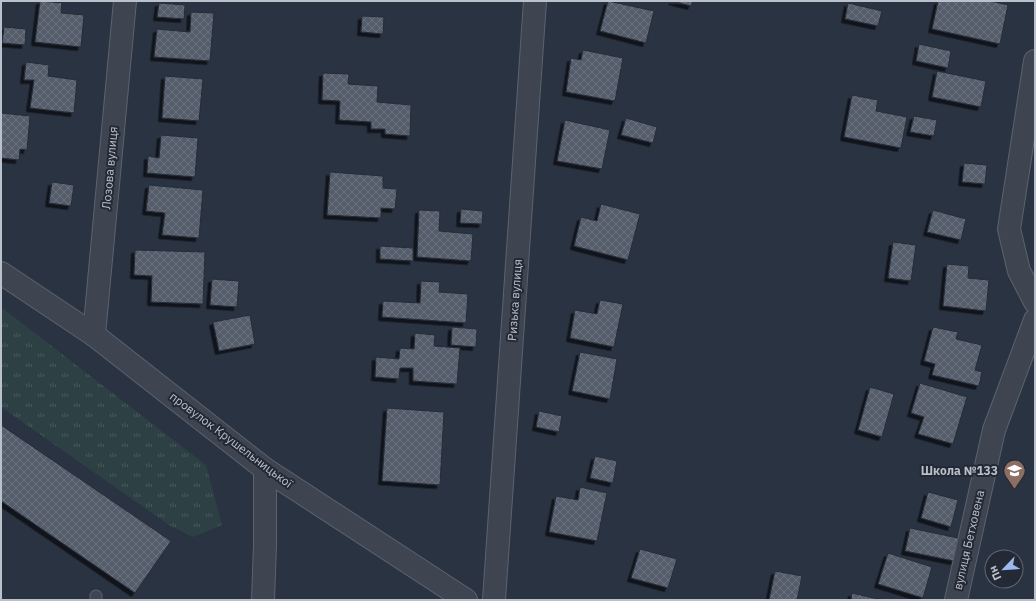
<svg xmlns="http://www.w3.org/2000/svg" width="1036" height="601" viewBox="0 0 1036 601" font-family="'IBM Plex Sans',sans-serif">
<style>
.grass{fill:url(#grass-tufts)}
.building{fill:url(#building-cross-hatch);stroke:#252c38;filter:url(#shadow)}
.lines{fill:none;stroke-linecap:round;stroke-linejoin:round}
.service-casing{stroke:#5c636e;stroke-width:13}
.minor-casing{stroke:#5c636e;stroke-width:24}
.service{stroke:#3e4551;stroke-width:11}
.minor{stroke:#3e4551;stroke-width:22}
.labels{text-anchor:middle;stroke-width:4;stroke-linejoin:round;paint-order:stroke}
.street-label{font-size:12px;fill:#bbc1cb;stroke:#232a36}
.poi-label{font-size:12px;font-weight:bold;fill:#bbc1cb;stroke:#232a36;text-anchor:end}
</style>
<defs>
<pattern id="grass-tufts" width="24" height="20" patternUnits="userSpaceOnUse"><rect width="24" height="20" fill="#2d4043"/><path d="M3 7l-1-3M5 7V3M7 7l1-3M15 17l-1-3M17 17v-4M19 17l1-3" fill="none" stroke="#4a5a5d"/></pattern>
<pattern id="building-cross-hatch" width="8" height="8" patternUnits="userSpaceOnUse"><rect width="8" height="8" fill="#545c6b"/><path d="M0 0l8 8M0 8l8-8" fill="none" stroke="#6b727f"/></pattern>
<filter id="shadow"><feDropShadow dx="-3.5" dy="3.5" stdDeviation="0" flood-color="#0009"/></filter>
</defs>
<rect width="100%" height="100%" fill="#2a3341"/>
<path class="grass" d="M1 307 206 465 222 525 193 537 169 525 1 407Z"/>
<g class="building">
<path d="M40 1 62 3 61 13 84 15 81 47 35 42Z"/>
<path d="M608 1 654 11 646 43 600 31Z"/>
<path d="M672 1H693L691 6Z"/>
<path d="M938 1H990L1008 5 1000 44 932 29Z"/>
<path d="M159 3 185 5 184 19 157 17Z"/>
<path d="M848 3 882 11 878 26 845 19Z"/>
<path d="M191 12 214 13 210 61 154 57 157 29 190 32Z"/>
<path d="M362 16 384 17 383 34 361 32Z"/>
<path d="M4 27 26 29 25 45 2 43Z"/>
<path d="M919 44 951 51 948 68 916 61Z"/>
<path d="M583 50 623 58 615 101 566 92 571 58 581 60Z"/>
<path d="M26 62 49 65 48 76 77 80 74 113 30 108 34 80H24Z"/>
<path d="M937 71 986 81 981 107 932 97Z"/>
<path d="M323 73 349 74 348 84 378 86 377 102 411 105 410 136 385 134V129H371V122L339 120 340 101 322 100Z"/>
<path d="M165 76 203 79 199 121 162 118Z"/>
<path d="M852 95 878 100 876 111 907 117 901 148 844 137Z"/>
<path d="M1 113 30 116 27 150 20 149 19 160 1 158Z"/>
<path d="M914 116 937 120 934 136 910 132Z"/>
<path d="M626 118 657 127 653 143 621 135Z"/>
<path d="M565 120 610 130 602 169 557 161Z"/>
<path d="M161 135 198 138 195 177 147 173 148 156 159 158Z"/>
<path d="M964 163 987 165 985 184 962 182Z"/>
<path d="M330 172 383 176V188L397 189 395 209 381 208V218L327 215Z"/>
<path d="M52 182 74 185 71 206 49 203Z"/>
<path d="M149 185 203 190 199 238 162 235 165 213 146 211Z"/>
<path d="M601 204 640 214 628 260 574 246 581 217 597 221Z"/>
<path d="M461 209 483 211 482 224 460 223Z"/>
<path d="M419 210 440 211 439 231 473 234 471 261 417 257Z"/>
<path d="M933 210 966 219 961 240 927 232Z"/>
<path d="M893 242 916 245 911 281 888 278Z"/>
<path d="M380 246 413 248V261L380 259Z"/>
<path d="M135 250 205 252 203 304 151 302 152 276 134 275Z"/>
<path d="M947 264 969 266 968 278 989 280 986 311 943 306Z"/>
<path d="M212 279 239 281 237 307 210 305Z"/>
<path d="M421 281 440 282 439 292 468 294 466 323 382 317 383 301 420 303Z"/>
<path d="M600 300 623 304 614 347 570 338 575 310 597 314Z"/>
<path d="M250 315 255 344 219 351 213 322Z"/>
<path d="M452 327 477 329 476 347 451 345Z"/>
<path d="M933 327 958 332 956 339 982 345 975 370 982 372 979 386 932 375 935 364 924 361Z"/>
<path d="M415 333 435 335 434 346 460 348 457 384 413 381V368H400L399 379 375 377 376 357 399 359 400 348 414 349Z"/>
<path d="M580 352 617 359 610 399 572 391Z"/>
<path d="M920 383 967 397 953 444 918 434 924 417 911 413Z"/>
<path d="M870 387 894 394 882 437 858 430Z"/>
<path d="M387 408 444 412 440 485 382 481Z"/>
<path d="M539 411 562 416 559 432 536 427Z"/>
<path d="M1 425 171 541 135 593 1 501Z"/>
<path d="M595 456 617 461 613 483 590 478Z"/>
<path d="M580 487 607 493 597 541 549 532 556 496 578 500Z"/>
<path d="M928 492 958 500 951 527 921 518Z"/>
<path d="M910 528 958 538 954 561 905 551Z"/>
<path d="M640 549 677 559 668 588 631 578Z"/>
<path d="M888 553 932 567 923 598 878 584Z"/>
<path d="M775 571 802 576 797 600H769Z"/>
<path d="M852 593 882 600H851Z"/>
</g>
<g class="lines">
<defs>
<path id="service" d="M96 600V596"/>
<g id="minor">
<path d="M1035 61 1009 229 1019 271 1035 302"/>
<path d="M1 273 94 335 265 469 466 600"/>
<path d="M94 335 125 1"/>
<path d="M263 600 265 545V469"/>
<path d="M494 600 535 1"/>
<path d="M956 600 994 430 1035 320"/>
</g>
</defs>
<use href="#service" class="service-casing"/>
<use href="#minor" class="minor-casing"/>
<use href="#service" class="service"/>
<use href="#minor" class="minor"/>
</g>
<defs>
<symbol id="school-pin" viewBox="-11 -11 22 30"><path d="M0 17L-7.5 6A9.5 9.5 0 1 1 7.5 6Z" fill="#8d6e63" stroke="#232a36"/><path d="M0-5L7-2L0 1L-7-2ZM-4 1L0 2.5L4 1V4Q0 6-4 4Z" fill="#fff"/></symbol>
</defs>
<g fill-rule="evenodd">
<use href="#school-pin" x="1002" y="458" width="25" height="34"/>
</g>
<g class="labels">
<g class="street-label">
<text transform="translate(110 168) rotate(-85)" y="4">Лозова вулиця</text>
<text transform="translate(515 300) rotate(-86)" y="4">Ризька вулиця</text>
<text transform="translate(231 440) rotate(37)" y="4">провулок Крушельницької</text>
<text transform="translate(969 540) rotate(-77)" y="4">вулиця Бетховена</text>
</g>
<g class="poi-label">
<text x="998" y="475">Школа №133</text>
</g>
</g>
<rect width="1036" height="601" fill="none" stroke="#bbc1cb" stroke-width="4"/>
<g transform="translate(1004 569) rotate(245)"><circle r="19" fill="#232a36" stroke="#606672"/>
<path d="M0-3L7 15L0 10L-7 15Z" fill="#9cb9ee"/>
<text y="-6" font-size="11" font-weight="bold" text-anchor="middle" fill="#bbc1cb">Пн</text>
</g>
</svg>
